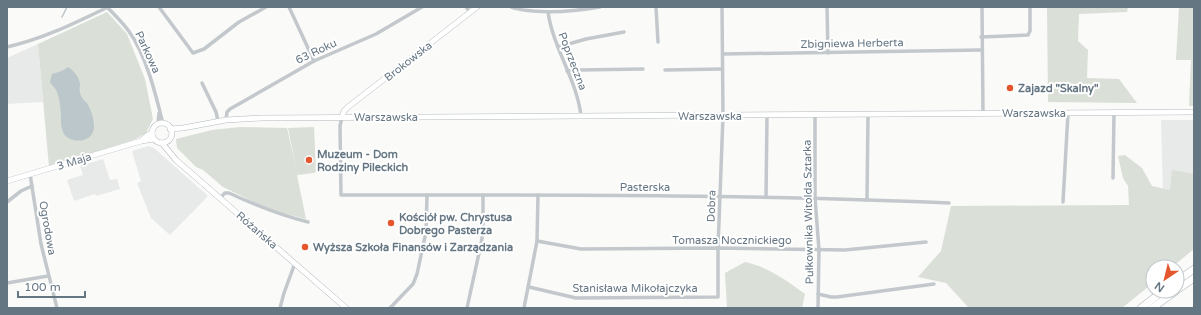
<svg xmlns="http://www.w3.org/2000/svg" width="1201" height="315" viewBox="0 0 1201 315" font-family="'Varela Round',sans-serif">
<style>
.built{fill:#e8e9e9}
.green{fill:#dadfd7}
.water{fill:#bbc7cb}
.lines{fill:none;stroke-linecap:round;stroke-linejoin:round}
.stream{stroke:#bbc7cb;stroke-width:1.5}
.secondary-casing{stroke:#b3babf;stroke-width:6}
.highway-casing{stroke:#b4b9bd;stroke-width:8}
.street{stroke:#c3c8cc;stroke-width:3.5}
.secondary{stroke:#fff;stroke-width:5}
.highway{stroke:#fff;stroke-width:7}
.poi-dot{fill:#e4572e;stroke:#fff;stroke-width:1.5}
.labels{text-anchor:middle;stroke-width:4;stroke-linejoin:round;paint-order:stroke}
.street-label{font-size:11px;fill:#657683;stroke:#fff}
.poi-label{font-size:11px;font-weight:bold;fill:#657683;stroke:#fff;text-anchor:start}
</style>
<rect width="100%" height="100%" fill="#fafaf8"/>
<g class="built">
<path d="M38 44 43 102 7 104V58Z"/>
<path d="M1161 120H1194V199L1163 198Z"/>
<path d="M149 146 154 148 208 196 170 235 151 218 137 183 141 181 132 151Z"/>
<path d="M103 159 110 180 117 179 120 189 96 196 95 194 74 201 67 180 83 175 80 166Z"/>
</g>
<g class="green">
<path d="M1047 7H1128L1127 12 1079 14 1078 41 1088 50 1087 78 1119 79 1137 103 1048 102Z"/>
<path d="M1179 7H1194V106H1189L1191 60H1176Z"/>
<path d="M107 12 127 34 145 79 153 119 146 133 136 139 49 167 38 44Z"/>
<path d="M240 127 287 128 297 172 288 128 314 127 316 172 314 173 297 175 306 219 283 213 260 205 223 187 203 170 196 167 177 148 176 139 212 130Z"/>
<path d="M1125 155 1142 168 1152 186 1170 190 1172 170 1194 174V249L1172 267H1153V283L1122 308H969L946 283 918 277 941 251 951 206 1129 205 1128 186 1123 178 1118 156Z"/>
<path d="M745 262C768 267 786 280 805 294L802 308H727L725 273Z"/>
</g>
<path class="water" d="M68 67C74 71 79 77 80 84 80 87 79 90 80 93 81 97 84 101 87 103 91 110 94 118 94 127 94 142 72 145 64 134 61 129 61 124 61 119 61 110 60 100 57 92 56 88 52 86 50 82L52 74 62 71Z"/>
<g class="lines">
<path class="stream" d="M62 17 67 7"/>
<defs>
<g id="secondary">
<path d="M342 117 344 111 348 107 477 7"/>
<circle cx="162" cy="133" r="10"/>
<path d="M170 129 183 128 226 120 261 118 1194 112"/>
<path d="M141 141 146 136 152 133"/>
<path d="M162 143 176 160 346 308"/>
<path d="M7 181 141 141 154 139"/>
</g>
<g id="highway">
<path d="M1177 281 1194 269"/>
<path d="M1177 290 1194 278"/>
<path d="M1141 308 1163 291"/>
<path d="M1152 308 1176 291"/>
</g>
</defs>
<use href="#secondary" class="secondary-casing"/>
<use href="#highway" class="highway-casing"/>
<g class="street">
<path d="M107 7C115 15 122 22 128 30 146 54 156 95 163 124"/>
<path d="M159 7 193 53 204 49 239 22 266 7"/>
<path d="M289 7 314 61"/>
<path d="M466 7 470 12"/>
<path d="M511 7C518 10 525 10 533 11 556 13 577 11 600 7"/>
<path d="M656 7 658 42"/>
<path d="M827 7 828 53"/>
<path d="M982 7 983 114"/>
<path d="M548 12C553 48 577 80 581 116"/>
<path d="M981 37 1028 35 1030 31V7"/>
<path d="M7 47C43 39 75 23 108 7"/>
<path d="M558 47 586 39 624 32"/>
<path d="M723 54 982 50"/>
<path d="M665 70 722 69"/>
<path d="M567 71 578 70 643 69"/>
<path d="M202 83 216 112 218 121"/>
<path d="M815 115V198L819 250 818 308"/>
<path d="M342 117 340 126 341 195C544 195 746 194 949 203"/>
<path d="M226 120 227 112 230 109 314 61 376 34 422 7"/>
<path d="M158 124 159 113"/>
<path d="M30 174 41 244 57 308"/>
<path d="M1113 178 1114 113"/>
<path d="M766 197 767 115"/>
<path d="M220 198 225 193H229C255 205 280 215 308 222"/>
<path d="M867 200 868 114"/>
<path d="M7 202 21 191 32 186"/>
<path d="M1063 202 1068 113"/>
<path d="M537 241 581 249 718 248 845 250 926 242"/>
<path d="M7 283 48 276"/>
<path d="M529 287 576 298 718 297V248L723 116 722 7"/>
<path d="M818 294 831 297H837L934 284"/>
<path d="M280 308 284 293 295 263"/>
<path d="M390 308 413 284 417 274 426 232 427 195"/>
<path d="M467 308 481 244 483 232V195"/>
<path d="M524 308 537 241 538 195"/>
</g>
<use href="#secondary" class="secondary"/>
<use href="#highway" class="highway"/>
</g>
<g class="poi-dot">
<circle cx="1010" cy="88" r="4"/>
<circle cx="309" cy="160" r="4"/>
<circle cx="391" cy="223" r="4"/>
<circle cx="305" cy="247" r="4"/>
</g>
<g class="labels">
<g class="street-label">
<text transform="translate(852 43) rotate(-1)" y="4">Zbigniewa Herberta</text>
<text transform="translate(316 51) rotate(-25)" y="4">63 Roku</text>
<text transform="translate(148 52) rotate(65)" y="4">Parkowa</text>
<text transform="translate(408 61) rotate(-38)" y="4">Brokowska</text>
<text transform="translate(573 61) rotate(69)" y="4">Poprzeczna</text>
<text x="1034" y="117">Warszawska</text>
<text x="710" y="120">Warszawska</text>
<text x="386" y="121">Warszawska</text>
<text transform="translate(74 161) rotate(-17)" y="4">3 Maja</text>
<text x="645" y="191">Pasterska</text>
<text transform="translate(711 206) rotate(-88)" y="4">Dobra</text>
<text transform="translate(808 212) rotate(-91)" y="4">Pułkownika Witolda Sztarka</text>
<text transform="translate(48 228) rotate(80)" y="4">Ogrodowa</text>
<text transform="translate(257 230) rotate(41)" y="4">Różańska</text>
<text x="732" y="244">Tomasza Nocznickiego</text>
<text x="635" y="292">Stanisława Mikołajczyka</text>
</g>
<g class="poi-label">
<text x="1018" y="92">Zajazd "Skalny"</text>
<text x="317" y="158">Muzeum - Dom<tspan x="317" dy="13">Rodziny Pileckich</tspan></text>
<text x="399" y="221">Kościół pw. Chrystusa<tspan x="399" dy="13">Dobrego Pasterza</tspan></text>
<text x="313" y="251">Wyższa Szkoła Finansów i Zarządzania</text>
</g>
</g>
<rect width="1201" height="315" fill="none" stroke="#657683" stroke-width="16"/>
<g transform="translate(1165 279) rotate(215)"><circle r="19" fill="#ffffff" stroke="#c1c8cd"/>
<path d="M0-3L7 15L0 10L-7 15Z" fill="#e4572e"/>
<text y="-6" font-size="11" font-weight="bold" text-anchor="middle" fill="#657683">N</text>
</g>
<path d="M18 291v6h67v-6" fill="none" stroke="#657683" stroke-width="2"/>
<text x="24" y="291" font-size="12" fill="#657683" stroke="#ffffff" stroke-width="3" paint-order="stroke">100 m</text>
</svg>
